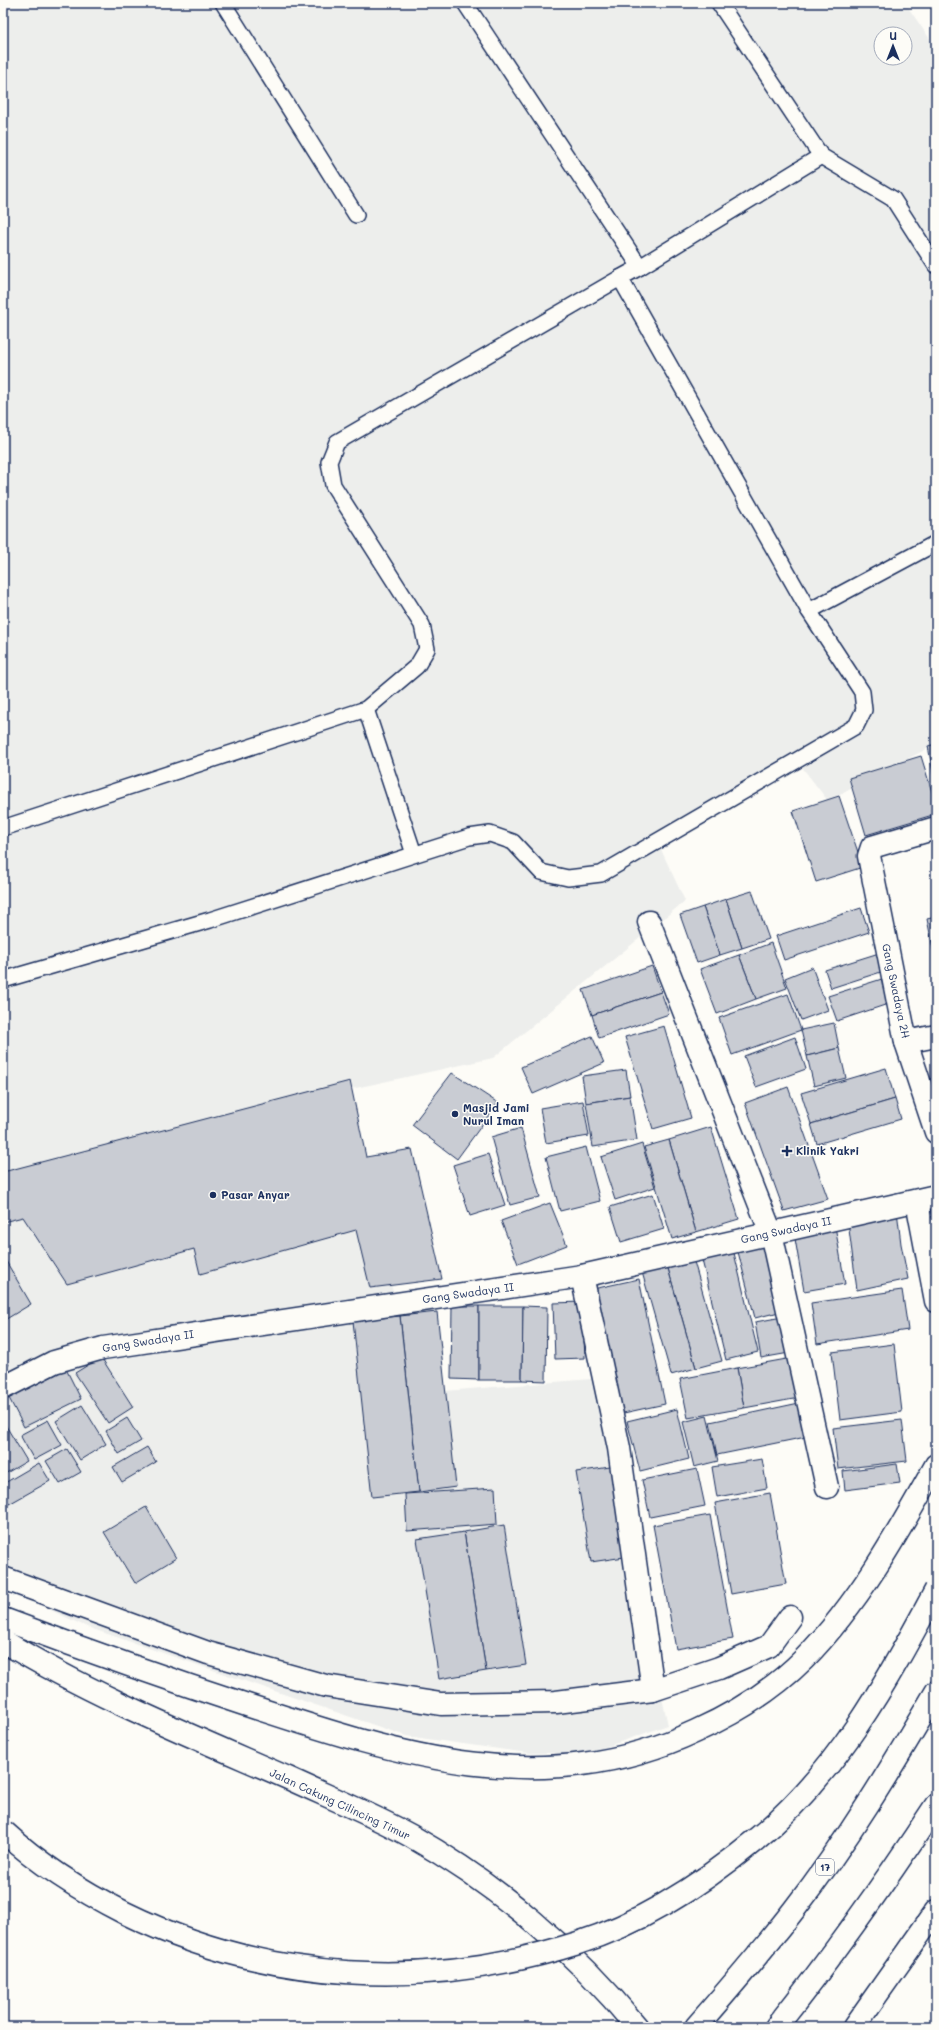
<svg xmlns="http://www.w3.org/2000/svg" width="939" height="2030" viewBox="0 0 939 2030" font-family="Mali,sans-serif">
<style>
.built{fill:#edeeec;fill-rule:evenodd}
.building{fill:#c9ccd3;stroke:#1b2f5e}
.lines{fill:none;stroke-linecap:round;stroke-linejoin:round}
.lane-casing{stroke:#1b2f5e;stroke-width:18}
.street-casing{stroke:#1b2f5e;stroke-width:25}
.highway-casing{stroke:#1b2f5e;stroke-width:25}
.lane{stroke:#fdfcf7;stroke-width:15}
.street{stroke:#fdfcf7;stroke-width:22}
.highway{stroke:#fdfcf7;stroke-width:22}
.highway-bridge-casing{stroke:#1b2f5e;stroke-width:25;stroke-linecap:butt}
.highway-bridge{stroke:#fdfcf7;stroke-width:22}
.poi-dot{fill:#1b2f5e;stroke:#fdfcf7;stroke-width:1.5}
.labels{text-anchor:middle;stroke-width:3;stroke-linejoin:round;paint-order:stroke}
.shield{fill:#fdfcf7;stroke:#5f6c8c;stroke-width:1}
.shield-label{font-size:10px;font-weight:bold;fill:#1b2f5e}
.street-label{font-size:11px;fill:#1b2f5e;stroke:#fdfcf7}
.poi-label{font-size:11px;font-weight:bold;fill:#1b2f5e;stroke:#fdfcf7;text-anchor:start}
</style>
<rect width="100%" height="100%" fill="#fdfcf7"/>
<filter id="ink" filterUnits="userSpaceOnUse"><feTurbulence type="fractalNoise" baseFrequency=".025" numOctaves="2"/><feDisplacementMap in="SourceGraphic" scale="8" xChannelSelector="R" yChannelSelector="G"/><feConvolveMatrix kernelMatrix="1 2 1 2 8 2 1 2 1" color-interpolation-filters="sRGB"/></filter>
<g filter="url(#ink)">
<path class="built" d="M3 3H905L936 48V744L828 801 795 758 656 839 685 901 493 1058 342 1091 394 1296 434 1293 445 1391 591 1379 668 1725 589 1753H528L406 1736 87 1627 3 1588ZM881 34H905V58H881Z"/>
<g class="building">
<path d="M936 744V789L928 746Z"/>
<path d="M921 756 936 805V814L866 835 849 778Z"/>
<path d="M839 796 863 867 816 882 793 811Z"/>
<path d="M752 891 769 939 742 948 726 899Z"/>
<path d="M726 899 742 948 720 955 703 907Z"/>
<path d="M703 907 720 955 697 963 680 915Z"/>
<path d="M861 908 869 932 784 960 776 936Z"/>
<path d="M936 917V963L927 919Z"/>
<path d="M771 943 787 988 756 999 739 955Z"/>
<path d="M879 953 884 971 831 988 825 970Z"/>
<path d="M739 955 756 999 717 1014 700 969Z"/>
<path d="M652 966 661 992 592 1015 583 990Z"/>
<path d="M812 967 828 1010 801 1020 785 978Z"/>
<path d="M885 978 894 1002 837 1021 828 996Z"/>
<path d="M661 992 669 1014 599 1038 592 1015Z"/>
<path d="M788 994 801 1030 732 1055 719 1018Z"/>
<path d="M834 1023 839 1048 807 1056 801 1030Z"/>
<path d="M664 1026 691 1118 653 1129 625 1037Z"/>
<path d="M592 1036 604 1063 533 1094 521 1067Z"/>
<path d="M795 1037 806 1069 756 1087 744 1056Z"/>
<path d="M839 1048 846 1078 814 1086 807 1056Z"/>
<path d="M886 1068 895 1099 811 1124 801 1093Z"/>
<path d="M626 1070 630 1096 586 1103 582 1076Z"/>
<path d="M452 1073 498 1103 457 1159 412 1125Z"/>
<path d="M350 1081 366 1157 412 1149 442 1279 370 1288 356 1230 200 1274 194 1249 67 1284 23 1217 3 1222V1172Z"/>
<path d="M788 1087 828 1199 784 1211 745 1103Z"/>
<path d="M630 1096 637 1140 593 1147 586 1103Z"/>
<path d="M895 1099 901 1119 817 1144 811 1124Z"/>
<path d="M583 1101 589 1136 546 1143 540 1108Z"/>
<path d="M711 1127 739 1219 696 1232 669 1140Z"/>
<path d="M521 1128 540 1197 510 1205 491 1137Z"/>
<path d="M669 1140 696 1232 672 1239 644 1147Z"/>
<path d="M642 1144 655 1187 615 1200 601 1157Z"/>
<path d="M586 1147 600 1201 560 1211 546 1157Z"/>
<path d="M488 1154 505 1205 470 1216 453 1165Z"/>
<path d="M653 1194 664 1229 621 1242 610 1207Z"/>
<path d="M550 1203 567 1245 518 1264 501 1221Z"/>
<path d="M897 1211 901 1244 908 1279 857 1290 848 1222Z"/>
<path d="M835 1226 845 1284 804 1291 794 1233Z"/>
<path d="M768 1236 787 1310 755 1318 736 1244Z"/>
<path d="M734 1253 758 1352 726 1360 702 1260Z"/>
<path d="M3 1256 31 1304 3 1321Z"/>
<path d="M693 1258 722 1361 696 1368 667 1265Z"/>
<path d="M667 1265 696 1368 671 1375 642 1272Z"/>
<path d="M639 1279 665 1404 619 1414 593 1289Z"/>
<path d="M902 1290 908 1330 817 1344 811 1303Z"/>
<path d="M582 1302 585 1358 555 1359 553 1303Z"/>
<path d="M452 1306H479V1380L451 1379Z"/>
<path d="M479 1306H523L522 1380H479Z"/>
<path d="M523 1306 547 1307 546 1381 522 1380Z"/>
<path d="M437 1312 456 1487 419 1492 400 1316Z"/>
<path d="M400 1316 419 1492 372 1497 353 1321Z"/>
<path d="M788 1316 795 1352 761 1358 755 1322Z"/>
<path d="M894 1344 902 1412 840 1420 832 1352Z"/>
<path d="M3 1354 9 1365 3 1369Z"/>
<path d="M101 1357 133 1407 108 1423 75 1373Z"/>
<path d="M792 1358 799 1398 744 1408 737 1368Z"/>
<path d="M737 1368 744 1408 688 1418 680 1379Z"/>
<path d="M66 1369 81 1399 24 1427 9 1398Z"/>
<path d="M799 1403 806 1437 717 1455 710 1422Z"/>
<path d="M82 1405 106 1444 80 1460 56 1421Z"/>
<path d="M677 1409 689 1459 640 1471 627 1421Z"/>
<path d="M707 1416 718 1461 694 1467 683 1422Z"/>
<path d="M127 1418 141 1441 119 1454 106 1431Z"/>
<path d="M48 1420 62 1445 34 1460 20 1435Z"/>
<path d="M902 1420 907 1461 838 1469 833 1428Z"/>
<path d="M3 1421 27 1461 3 1475Z"/>
<path d="M147 1447 156 1462 122 1482 113 1467Z"/>
<path d="M67 1449 81 1472 60 1484 46 1461Z"/>
<path d="M762 1459 767 1488 717 1497 712 1467Z"/>
<path d="M39 1463 50 1481 9 1504 3 1493V1484Z"/>
<path d="M897 1464 900 1483 845 1490 843 1471Z"/>
<path d="M617 1466 631 1556 591 1562 576 1472Z"/>
<path d="M697 1469 705 1506 650 1517 642 1480Z"/>
<path d="M495 1488 497 1524 407 1531 405 1494Z"/>
<path d="M770 1493 786 1584 731 1594 715 1503Z"/>
<path d="M146 1507 176 1558 135 1583 104 1532Z"/>
<path d="M710 1515 733 1639 676 1649 653 1525Z"/>
<path d="M504 1525 526 1665 486 1671 464 1532Z"/>
<path d="M464 1532 486 1671 439 1679 417 1539Z"/>
</g>
<g class="lines">
<defs>
<g id="lane">
<path d="M223 3 356 215"/>
<path d="M465 3 640 267 620 278"/>
<path d="M719 3 821 156 893 199 936 266"/>
<path d="M640 267 821 156"/>
<path d="M809 611 936 543"/>
<path d="M366 709 414 854"/>
<path d="M3 828 366 709 417 666 427 649 422 625 333 485 329 462 337 442 620 278 809 611 862 692 864 710 856 726 601 874 568 878 541 872 513 842 490 834 469 837 210 920 3 980"/>
</g>
<g id="street">
<path d="M936 828 872 847 869 856 906 1042 936 1132"/>
<path d="M649 922 771 1233 827 1487"/>
<path d="M906 1042 936 1036"/>
<path d="M917 1201 936 1301"/>
<path d="M582 1276 619 1448 653 1690"/>
<path d="M3 1388 54 1362 103 1348 582 1276 936 1196"/>
<path d="M3 1578 208 1653 326 1686 441 1704 556 1702 653 1690 719 1668 769 1646 790 1617"/>
</g>
<g id="highway">
<path d="M3 1619C85 1650 167 1679 250 1706 399 1755 544 1802 696 1731 736 1713 773 1690 804 1659 859 1603 898 1533 936 1465"/>
<path d="M3 1641C93 1696 192 1736 288 1778 329 1797 371 1814 411 1836 496 1884 575 1951 637 2027"/>
<path d="M696 2027C729 1989 762 1951 793 1911 847 1842 892 1767 936 1692"/>
<path d="M776 2027C833 1956 886 1881 936 1805"/>
<path d="M854 2027 936 1911"/>
</g>
</defs>
<use href="#lane" class="lane-casing"/>
<use href="#street" class="street-casing"/>
<use href="#highway" class="highway-casing"/>
<use href="#lane" class="lane"/>
<use href="#street" class="street"/>
<use href="#highway" class="highway"/>
<defs>
<path id="highway-bridge" d="M3 1831C39 1864 81 1891 125 1913 268 1983 427 1991 578 1943 642 1923 702 1884 754 1841 836 1775 887 1682 936 1590"/>
</defs>
<use href="#highway-bridge" class="highway-bridge-casing"/>
<use href="#highway-bridge" class="highway-bridge"/>
</g>
</g>
<g class="poi-dot">
<circle cx="455" cy="1114" r="4"/>
<path d="M785 1145h4v4h4v4h-4v4h-4v-4h-4v-4h4z"/>
<circle cx="213" cy="1195" r="4"/>
</g>
<g class="labels">
<rect class="shield" x="816" y="1859" width="18" height="16" rx="3"/>
<g class="shield-label">
<text x="825" y="1871">17</text>
</g>
<g class="street-label">
<text transform="translate(896 991) rotate(78)" y="4">Gang Swadaya 2H</text>
<text transform="translate(786 1230) rotate(-12)" y="4">Gang Swadaya II</text>
<text transform="translate(468 1293) rotate(-8)" y="4">Gang Swadaya II</text>
<text transform="translate(148 1341) rotate(-9)" y="4">Gang Swadaya II</text>
<text transform="translate(340 1804) rotate(25)" y="4">Jalan Cakung Cilincing Timur</text>
</g>
<g class="poi-label">
<text x="463" y="1112">Masjid Jami<tspan x="463" dy="13">Nurul Iman</tspan></text>
<text x="796" y="1155">Klinik Yakri</text>
<text x="221" y="1199">Pasar Anyar</text>
</g>
</g>
<rect width="939" height="2030" fill="none" stroke="#fdfcf7" stroke-width="16"/>
<rect x="8" y="8" width="923" height="2014" fill="none" stroke="#1b2f5e" stroke-width="1.5" filter="url(#ink)"/>
<g transform="translate(893 46)"><circle r="19" fill="#fdfcf7" stroke="#a3aaba"/>
<path d="M0-3L7 15L0 10L-7 15Z" fill="#1b2f5e"/>
<text y="-6" font-size="11" font-weight="bold" text-anchor="middle" fill="#1b2f5e">U</text>
</g>
</svg>
